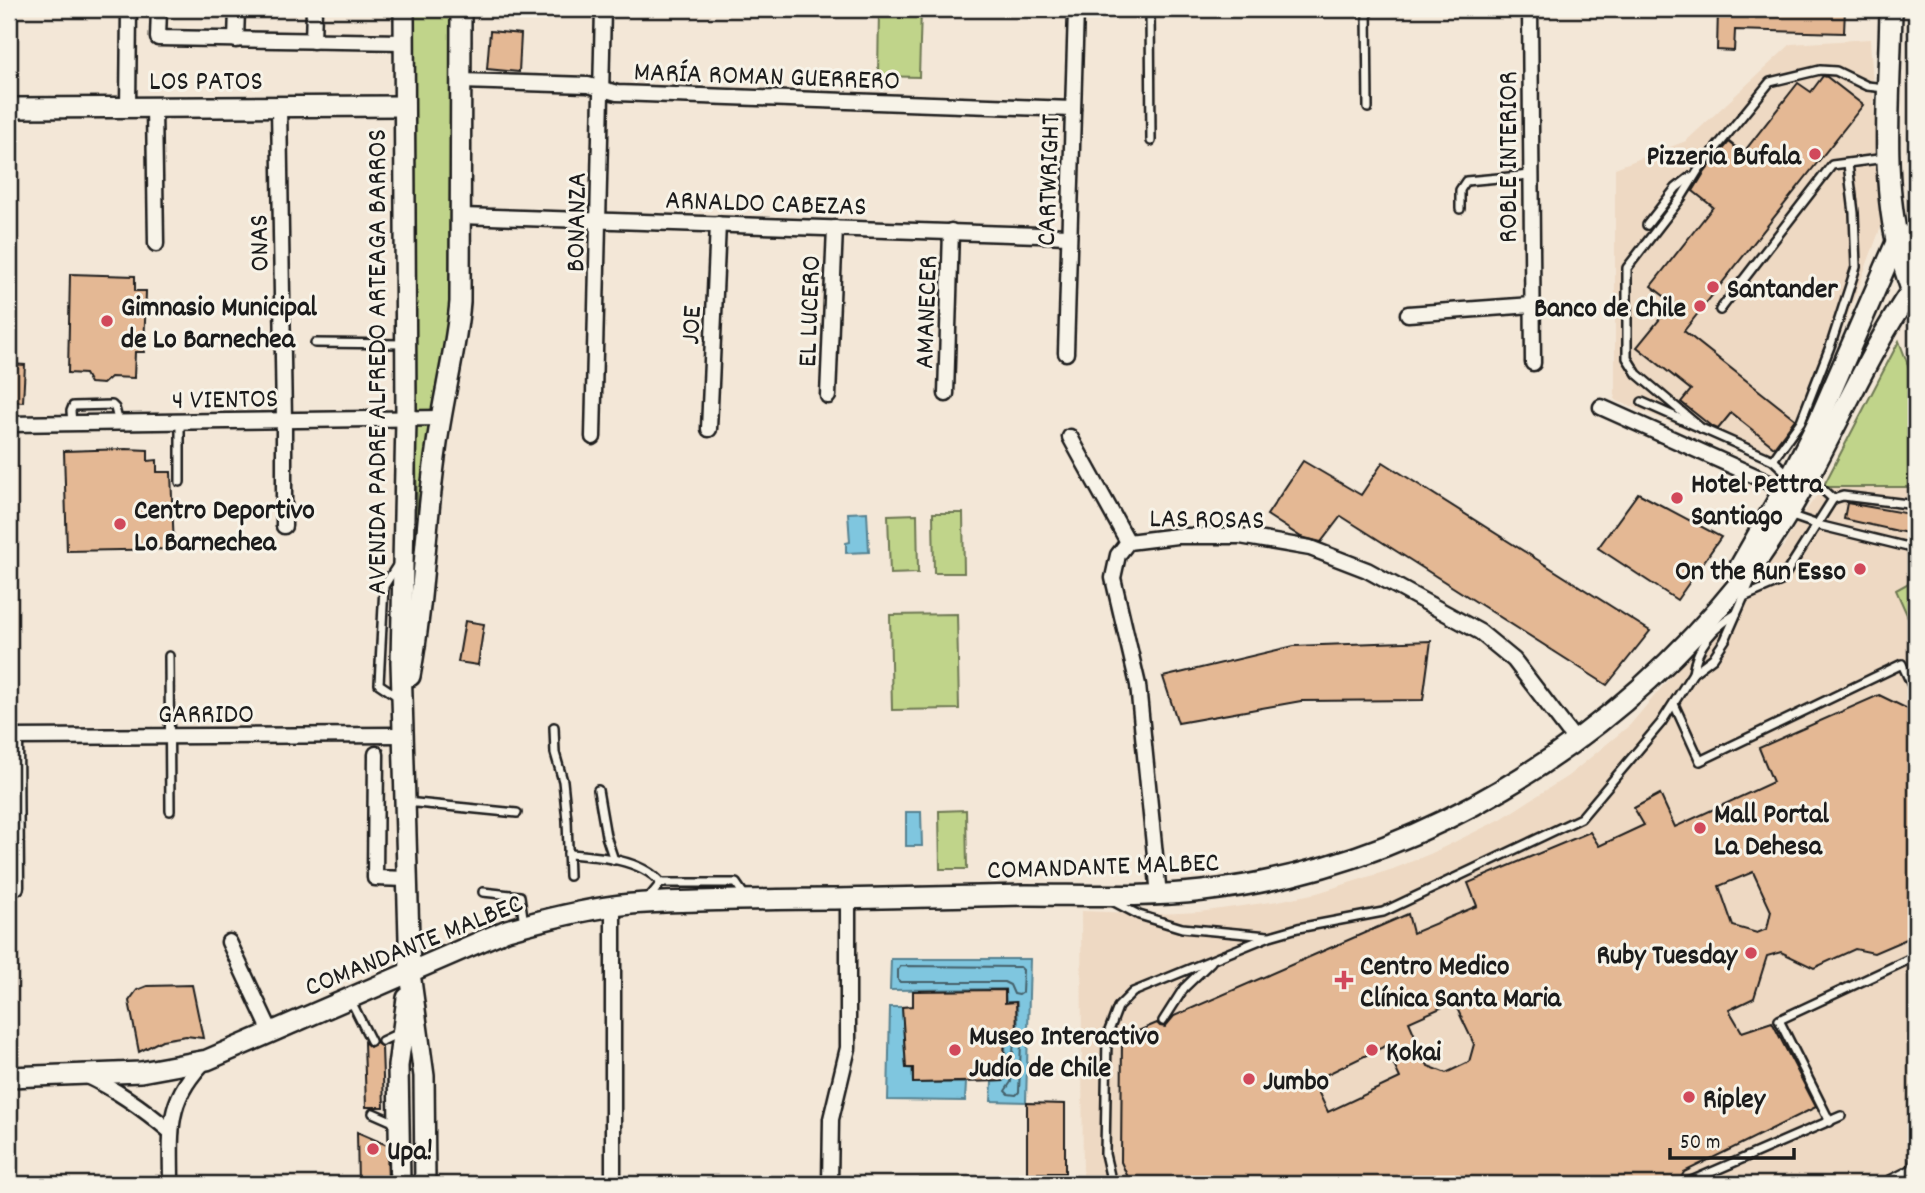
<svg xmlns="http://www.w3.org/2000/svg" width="1925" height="1193" viewBox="0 0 1925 1193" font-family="Dekko,sans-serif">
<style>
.built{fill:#eed9c3}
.green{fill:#c0d48a;stroke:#6e7853;stroke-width:2}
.water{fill:#7fc6df;stroke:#578291;stroke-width:2}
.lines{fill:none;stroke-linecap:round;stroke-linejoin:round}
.shore{stroke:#44606a;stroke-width:2}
.building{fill:#e4b894;stroke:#1c1c1c;stroke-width:2;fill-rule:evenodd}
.lane-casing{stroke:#1c1c1c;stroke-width:12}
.street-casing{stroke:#1c1c1c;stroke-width:19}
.secondary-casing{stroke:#1c1c1c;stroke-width:24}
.primary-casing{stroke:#1c1c1c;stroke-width:26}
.lane{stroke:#f7f3e8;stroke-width:7}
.street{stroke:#f7f3e8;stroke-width:14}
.secondary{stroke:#f7f3e8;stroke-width:19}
.primary{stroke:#f7f3e8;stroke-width:21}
.poi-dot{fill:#d1495b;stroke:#f7f3e8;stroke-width:2.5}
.labels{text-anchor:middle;stroke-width:6;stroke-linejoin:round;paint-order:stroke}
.street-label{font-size:28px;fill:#1c1c1c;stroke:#f7f3e8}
.poi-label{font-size:28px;font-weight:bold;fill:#1c1c1c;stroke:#f7f3e8;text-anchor:start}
</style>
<rect width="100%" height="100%" fill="#f3e7d7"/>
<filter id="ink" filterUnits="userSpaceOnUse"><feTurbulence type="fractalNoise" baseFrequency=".0143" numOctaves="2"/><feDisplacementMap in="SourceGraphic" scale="14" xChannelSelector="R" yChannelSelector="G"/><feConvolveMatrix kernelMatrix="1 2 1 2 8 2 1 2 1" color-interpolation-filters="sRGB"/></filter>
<g filter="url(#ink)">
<g class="built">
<path d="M1870 39 1882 224 1810 416 1776 465 1615 400V168L1686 141 1791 44Z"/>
<path d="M1823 487H1916V1184H1083L1081 911 1160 914 1199 912 1278 901 1317 893 1393 869 1430 854 1501 819 1568 776 1630 725 1713 626 1784 546 1796 524Z"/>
</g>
<g class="green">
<path d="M414 9H451L449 348 418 549 413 332Z"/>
<path d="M879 9H921L919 77 878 76Z"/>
<path d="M1899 341 1916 386V487H1823Z"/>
<path d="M933 513H963L964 573H934Z"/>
<path d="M917 514 918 573 890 574 888 515Z"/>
<path d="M1916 579V635L1896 590Z"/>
<path d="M957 614 959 709 892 710 890 615Z"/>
<path d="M966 810 967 869H940L939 811Z"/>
<path d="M1024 1177V1184H920V1178Z"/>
</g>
<g class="water">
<path d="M867 512 869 552 846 553V543L850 542 848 513Z"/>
<path d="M906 812H921L922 846H906Z"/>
<path d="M891 959H1030L1026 1102 991 1101 992 1082 1004 1081 1006 1033 1018 1031 1017 1002H1006L1005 989 890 990Z"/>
<path d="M890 1007H902L906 1068 912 1069 913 1083H966L965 1101 888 1100Z"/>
</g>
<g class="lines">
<g class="shore">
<path d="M901 966 1020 967 1023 970 1022 993 1019 995 1014 994 1010 985 1004 982H900L898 980V970Z"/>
<path d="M1014 1039H1018L1021 1042 1019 1092 1016 1095 1008 1094 1005 1091 1011 1082Z"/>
</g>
</g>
<g class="building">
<path d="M1718 9H1845L1844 33 1735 30 1734 51 1717 50Z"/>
<path d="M490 31 521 34 519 72 487 69Z"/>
<path d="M1823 76 1827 77 1863 105 1684 331 1795 419 1774 447 1731 413 1718 429 1711 426 1681 402 1691 390 1637 347 1673 303 1651 286 1713 207 1693 191 1704 173 1729 142 1743 153 1798 83 1811 92Z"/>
<path d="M70 274 135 276V291H146L144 352H135L134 378 111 377 103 384 90 383 85 374 68 373Z"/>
<path d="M9 364 25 365 23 402 9 401Z"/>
<path d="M126 449 148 450V461L157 460V472H171L174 549 67 551 64 451Z"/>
<path d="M1303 461 1361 495 1383 462 1650 631 1607 685 1341 516 1321 542 1301 537 1267 515Z"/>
<path d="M1638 493 1721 537 1677 600 1598 548Z"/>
<path d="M1847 503 1916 515V535L1844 519Z"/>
<path d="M465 621 484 624 478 665 458 662Z"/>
<path d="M1431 641 1423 700 1301 701 1178 723 1163 677 1294 646Z"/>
<path d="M1879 695 1910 710 1916 723V935L1874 953 1855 949 1814 968 1781 952 1767 956 1754 998 1729 1010 1742 1032 1772 1022 1816 1107 1684 1172 1678 1184H1131L1121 1162 1122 1038 1157 1023 1160 1026 1165 1027 1174 1016 1408 914 1413 933 1477 906 1468 883 1590 832 1599 846 1644 825 1634 808 1660 794 1675 827 1773 782 1759 748ZM1753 872 1771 911 1767 929 1757 933 1733 926 1719 886ZM1454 1002 1474 1044 1469 1062 1446 1073 1428 1066 1409 1022ZM1385 1046 1400 1078 1328 1112 1313 1081Z"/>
<path d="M192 985 203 1038 186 1036 162 1040 139 1052 129 1001 137 990 147 986Z"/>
<path d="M1005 990V1003L1016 1002 1017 1031 1005 1032 1003 1081 913 1083V1068H906L902 1007 913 1006V991Z"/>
<path d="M364 1042 370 1047 376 1043 382 1047 384 1107H366Z"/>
<path d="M1027 1103 1065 1104V1173H1027Z"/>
<path d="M357 1132 387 1145 388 1184H358Z"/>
</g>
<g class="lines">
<defs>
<g id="lane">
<path d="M1150 9 1151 141"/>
<path d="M1367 9 1368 108"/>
<path d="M1460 209V190L1466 181 1531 175"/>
<path d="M1647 225 1676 188 1690 177"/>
<path d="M1720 310 1832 165 1886 158"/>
<path d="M315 343 405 344"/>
<path d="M1642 402 1773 460 1788 474"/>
<path d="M72 423 71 411 73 406 112 405 115 408 119 423"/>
<path d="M1702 429 1637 374 1627 358V268L1681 198 1699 169 1770 82 1820 70 1836 71 1867 86 1885 88"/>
<path d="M1773 460 1801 421 1831 344 1856 267 1854 213 1848 164"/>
<path d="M1810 478 1833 499"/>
<path d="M180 482V422"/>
<path d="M1789 515 1818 525 1916 549"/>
<path d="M398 564 384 586 379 684 400 698"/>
<path d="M1746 596 1781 581 1833 499 1843 496 1916 505"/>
<path d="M169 656 170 811"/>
<path d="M1693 673C1697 645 1713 628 1736 614"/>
<path d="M1674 704 1700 761 1902 664 1916 694"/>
<path d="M554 727 555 753 563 781 567 820 569 876"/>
<path d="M598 790 606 836 614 860"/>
<path d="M406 802 517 813"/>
<path d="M568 854C598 856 641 859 661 883L647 900"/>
<path d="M661 883H736L745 896"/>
<path d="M483 892 520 896 524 924"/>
<path d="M1114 902 1139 915 1182 928 1268 936"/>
<path d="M351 1001 371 1041"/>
<path d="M1163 1021 1184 988 1211 962"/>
<path d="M382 1041 399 1033"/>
<path d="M373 1113 398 1124"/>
<path d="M1830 1122 1779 1020 1916 956"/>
<path d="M1112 1184 1105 1154 1107 1036 1118 1007 1133 992 1270 936 1298 928 1383 912 1581 818 1661 723 1693 673 1713 658 1725 640 1752 578"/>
<path d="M1684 1184 1841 1116"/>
<path d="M1882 1184 1912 1169 1916 1156"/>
</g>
<g id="street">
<path d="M159 9 158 38 404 42"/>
<path d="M1530 9 1533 363"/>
<path d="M236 40 237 9"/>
<path d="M313 41 314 9"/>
<path d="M461 81 588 85 617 93 1073 109"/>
<path d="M279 106 284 421V526"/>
<path d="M154 107 156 244"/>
<path d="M128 108 129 9"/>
<path d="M461 216 1069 236"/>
<path d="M1408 314 1532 305"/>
<path d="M1066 353 1076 9"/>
<path d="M946 394 951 231"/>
<path d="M828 396 835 228"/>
<path d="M1601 407 1784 489"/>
<path d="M9 424 441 418"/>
<path d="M709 429 718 224"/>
<path d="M593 437 603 9"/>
<path d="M1070 437 1128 542"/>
<path d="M9 737 404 735"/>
<path d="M15 737 16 887"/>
<path d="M376 754 375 878 408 879"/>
<path d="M1159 895 1138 685 1113 578 1118 555 1128 542 1177 536H1240L1310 548 1367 570 1480 632 1514 660 1575 740"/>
<path d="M613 906V1184"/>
<path d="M229 942 271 1032"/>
<path d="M85 1075C118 1090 144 1109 171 1132"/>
<path d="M171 1184C171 1131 165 1100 206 1060"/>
<path d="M830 1184 831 1119 848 1048V898"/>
</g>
<g id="secondary">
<path d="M404 9 406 419 401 662 410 973 424 1076 425 1184"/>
<path d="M9 108 404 106"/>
<path d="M1740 566 1784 489 1818 422 1897 240 1916 233"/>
<path d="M410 676C424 602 425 526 436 451 442 401 456 352 460 302L461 9"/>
<path d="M9 1077 141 1072 207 1060 507 930C542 920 578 911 614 906 641 902 670 902 698 901 743 900 788 899 832 899 897 898 962 896 1026 895 1085 895 1144 898 1203 891 1417 867 1609 746 1743 579 1814 491 1849 381 1912 289L1916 287"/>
<path d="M400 1184 398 1066 407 998"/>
</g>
<path id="primary" d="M1891 9C1890 82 1881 169 1897 240 1902 261 1910 282 1916 302"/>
</defs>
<use href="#lane" class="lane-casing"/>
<use href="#street" class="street-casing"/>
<use href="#secondary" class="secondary-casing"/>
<use href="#primary" class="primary-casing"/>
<use href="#lane" class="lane"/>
<use href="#street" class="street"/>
<use href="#secondary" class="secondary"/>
<use href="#primary" class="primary"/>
</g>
</g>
<g class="poi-dot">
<circle cx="1815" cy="154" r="7"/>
<circle cx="1713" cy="287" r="7"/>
<circle cx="1700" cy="306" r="7"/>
<circle cx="107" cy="321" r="7"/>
<circle cx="1677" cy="498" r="7"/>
<circle cx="120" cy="524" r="7"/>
<circle cx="1860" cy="569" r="7"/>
<circle cx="1700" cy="828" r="7"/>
<circle cx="1751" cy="953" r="7"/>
<path d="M1340.5 969.5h7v7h7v7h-7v7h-7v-7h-7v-7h7z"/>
<circle cx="955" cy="1050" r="7"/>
<circle cx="1372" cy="1050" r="7"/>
<circle cx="1249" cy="1079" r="7"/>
<circle cx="1689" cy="1097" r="7"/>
<circle cx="373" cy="1149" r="7"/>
</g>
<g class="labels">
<g class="street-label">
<text transform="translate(767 74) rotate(2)" y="10">MARÍA ROMAN GUERRERO</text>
<text x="206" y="89">LOS PATOS</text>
<text transform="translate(1506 157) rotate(-90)" y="10">ROBLE INTERIOR</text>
<text transform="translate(1046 180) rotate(-88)" y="10">CARTWRIGHT</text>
<text transform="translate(766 201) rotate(2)" y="10">ARNALDO CABEZAS</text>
<text transform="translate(574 222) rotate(-89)" y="10">BONANZA</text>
<text transform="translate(257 243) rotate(-91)" y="10">ONAS</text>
<text transform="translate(807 311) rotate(-88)" y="10">EL LUCERO</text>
<text transform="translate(924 312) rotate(-88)" y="10">AMANECER</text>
<text transform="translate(689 325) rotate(-87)" y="10">JOE</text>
<text transform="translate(375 362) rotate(-90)" y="10">AVENIDA PADRE ALFREDO ARTEAGA BARROS</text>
<text transform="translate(225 397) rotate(-1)" y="10">4 VIENTOS</text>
<text transform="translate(1207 517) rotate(1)" y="10">LAS ROSAS</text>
<text x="206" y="722">GARRIDO</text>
<text transform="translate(1103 864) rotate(-2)" y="10">COMANDANTE MALBEC</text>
<text transform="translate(413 943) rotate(-22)" y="10">COMANDANTE MALBEC</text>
</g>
<g class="poi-label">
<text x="1801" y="164" text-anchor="end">Pizzeria Bufala</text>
<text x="1727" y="297">Santander</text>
<text x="121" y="315">Gimnasio Municipal<tspan x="121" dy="32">de Lo Barnechea</tspan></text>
<text x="1686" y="316" text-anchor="end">Banco de Chile</text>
<text x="1691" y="492">Hotel Pettra<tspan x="1691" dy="32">Santiago</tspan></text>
<text x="134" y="518">Centro Deportivo<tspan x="134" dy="32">Lo Barnechea</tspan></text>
<text x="1846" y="579" text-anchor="end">On the Run Esso</text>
<text x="1714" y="822">Mall Portal<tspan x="1714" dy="32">La Dehesa</tspan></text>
<text x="1737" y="963" text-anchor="end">Ruby Tuesday</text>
<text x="1360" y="974">Centro Medico<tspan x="1360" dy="32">Clínica Santa Maria</tspan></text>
<text x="969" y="1044">Museo Interactivo<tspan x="969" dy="32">Judío de Chile</tspan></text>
<text x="1386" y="1060">Kokai</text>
<text x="1263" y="1089">Jumbo</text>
<text x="1703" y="1107">Ripley</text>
<text x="387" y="1159">Upa!</text>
</g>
</g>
<rect width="1925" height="1193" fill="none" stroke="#f7f3e8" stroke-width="35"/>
<rect x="18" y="18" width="1890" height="1158" fill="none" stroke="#1c1c1c" stroke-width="2.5" filter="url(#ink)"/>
<path d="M1670 1148v10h124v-10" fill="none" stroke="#1c1c1c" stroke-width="3.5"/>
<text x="1680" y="1148" font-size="21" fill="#1c1c1c" stroke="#f7f3e8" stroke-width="5" paint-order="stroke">50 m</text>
</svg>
